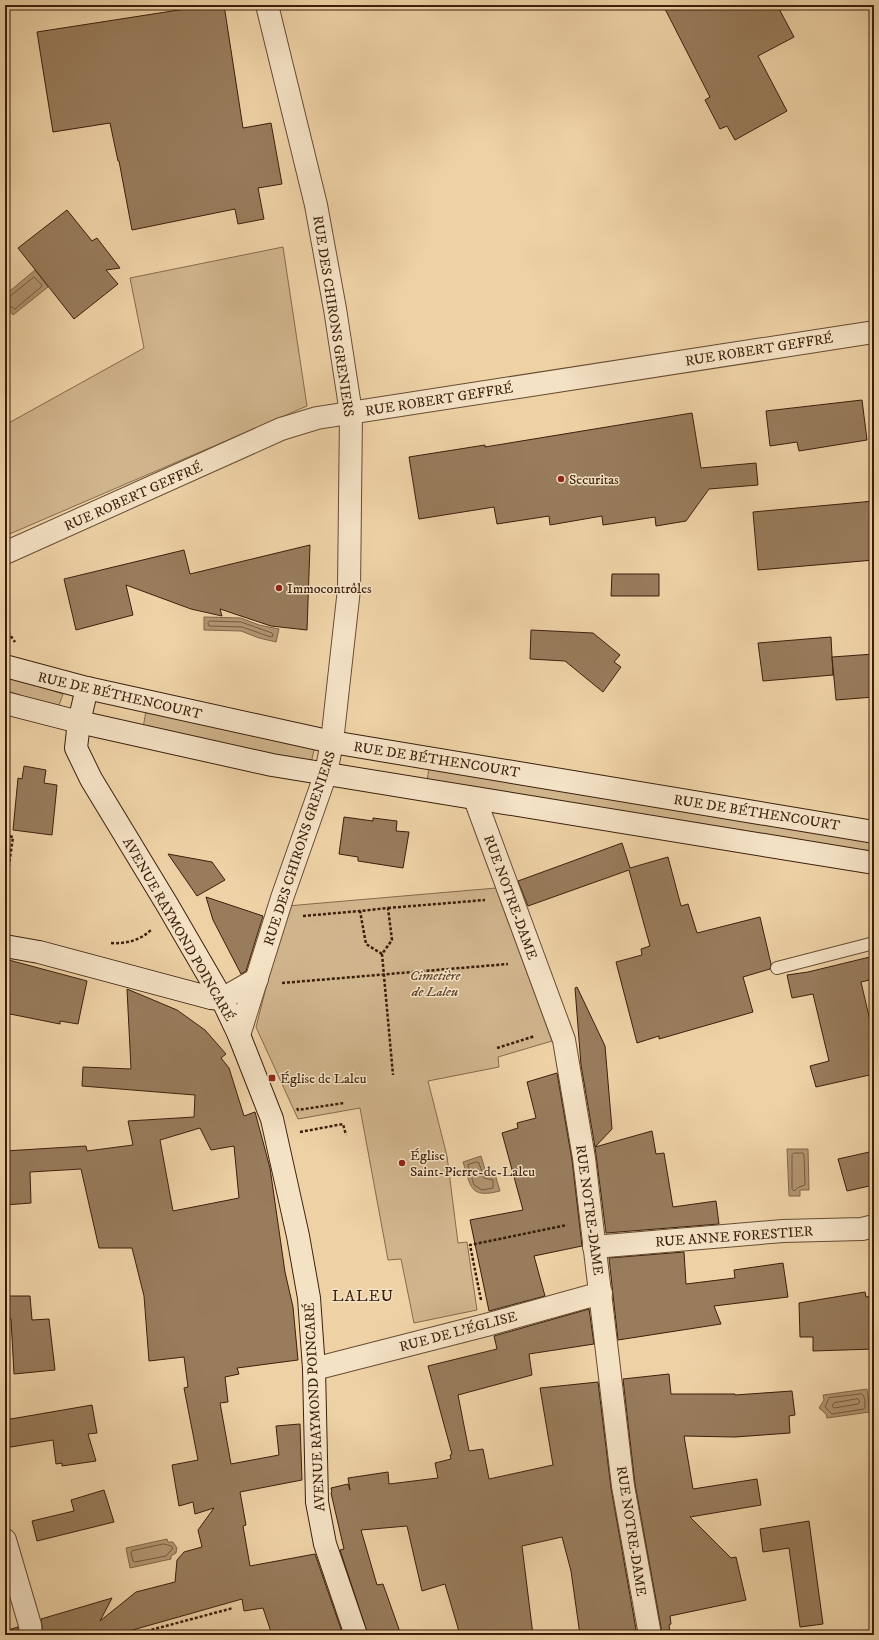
<svg xmlns="http://www.w3.org/2000/svg" width="879" height="1640" viewBox="0 0 879 1640" font-family="'IM FELL DW Pica',serif">
<style>
.green{fill:#d0b48c;stroke:#866a4c}
.water{fill:#b19571;stroke:#826648}
.lines{fill:none;stroke-linecap:round;stroke-linejoin:round}
.shore{stroke:#765a3e;stroke-width:1}
.building{fill:#987c5c;stroke:#3b1f0b;fill-rule:evenodd}
.lane-casing{stroke:#684c32;stroke-width:14}
.street-casing{stroke:#684c32;stroke-width:24}
.secondary-casing{stroke:#3b1f0b;stroke-width:24}
.path{stroke:#3b1f0b;stroke-width:2.5;stroke-dasharray:3 2;stroke-linecap:butt}
.lane{stroke:#f4e2c5;stroke-width:12}
.street{stroke:#f4e2c5;stroke-width:22}
.secondary{stroke:#f4e2c5;stroke-width:22}
.poi-dot{fill:#8f2418;stroke:#f4e2c5;stroke-width:1.5}
.labels{text-anchor:middle;stroke-width:3;stroke-linejoin:round;paint-order:stroke}
.street-label{font-size:14px;fill:#3b1f0b;stroke:#f4e2c5}
.poi-label{font-size:14px;fill:#3b1f0b;stroke:#f4e2c5;text-anchor:start}
.park-label{font-size:14px;font-style:italic;fill:#60442b;stroke:#f4e2c5}
.quarter-label{font-size:16px;letter-spacing:1px;fill:#3b1f0b;stroke:#f4e2c5}
</style>
<rect width="100%" height="100%" fill="#eed2a6"/>
<filter id="stains"><feTurbulence type="fractalNoise" baseFrequency=".005" numOctaves="4"/><feColorMatrix values="0 0 0 0 .2 0 0 0 0 .09 0 0 0 0 .02 0 0 0 .5 -.17"/></filter>
<radialGradient id="worn" r=".72"><stop offset=".6" stop-color="#630" stop-opacity="0"/><stop offset="1" stop-color="#630" stop-opacity=".3"/></radialGradient>
<g class="green">
<path d="M283 247 307 406 5 536V425L144 348 130 278Z"/>
<path d="M5 675 63 694 58 708 5 690Z"/>
<path d="M146 711 315 746 311 763 143 728Z"/>
<path d="M429 767 874 840V856L427 782Z"/>
<path d="M496 888 552 1041 498 1057 499 1067 428 1081 447 1156 458 1243 467 1242 477 1310 414 1323 401 1259 388 1260 360 1108 298 1119 256 1027 287 906Z"/>
<path d="M874 1628V1635H858Z"/>
</g>
<g class="water">
<path d="M35 270 48 287 13 315 5 306V295Z"/>
<path d="M204 617 241 618 259 625 279 629 276 642 259 638 241 631 204 630Z"/>
<path d="M787 1149H808L809 1190H800V1196H789Z"/>
<path d="M481 1156 487 1176 495 1174 500 1191C469 1199 471 1186 463 1162Z"/>
<path d="M867 1389 870 1412 827 1418 826 1414 819 1408 824 1400 823 1395Z"/>
<path d="M167 1539 168 1542H173L177 1548 176 1553 171 1556V1559L130 1568 126 1548Z"/>
</g>
<g class="lines">
<g class="shore">
<path d="M5 297H9L34 277 42 285 41 287 15 309 5 303"/>
<path d="M210 621 241 622 272 633 273 636 271 637 242 627 209 626 208 623Z"/>
<path d="M794 1153H803L804 1155 805 1185 799 1187 794 1191 792 1189V1155Z"/>
<path d="M477 1162 479 1163 484 1178 493 1180V1188L482 1190 474 1185 468 1165Z"/>
<path d="M862 1394C865 1396 866 1405 864 1409L832 1414 825 1407 829 1398Z"/>
<path d="M858 1399 860 1402 858 1404 834 1408 832 1406 834 1403Z"/>
<path d="M164 1544 171 1546 173 1548 166 1556 135 1562 133 1561 131 1553 132 1551Z"/>
</g>
</g>
<g class="building">
<path d="M211 5H224L243 128 271 123 282 184 258 188 264 219 238 224 235 209 132 230 119 161H118L110 123 53 132 37 32Z"/>
<path d="M663 5H777L794 37 758 56 787 111 735 140 727 126 720 129 705 100 710 97Z"/>
<path d="M67 210 92 241 97 238 120 268 106 270 118 284 74 319 18 248Z"/>
<path d="M862 400 867 440 799 451 797 442 770 446 766 411Z"/>
<path d="M692 413 701 468 756 463 758 485 709 489 686 521 656 526 655 517 603 525 602 516 550 525 549 516 497 524 494 507 419 519 409 457 485 445V447Z"/>
<path d="M874 501V560L758 570 753 512Z"/>
<path d="M310 545 307 630 271 626 220 609 222 616 191 609 126 585 133 615 76 630 64 579 184 550 190 574Z"/>
<path d="M612 574H659V596H611Z"/>
<path d="M531 630 593 633 620 655 614 662 621 667 603 692 565 661 530 659Z"/>
<path d="M831 637 833 675 763 681 758 643Z"/>
<path d="M874 654V697L836 700 832 657Z"/>
<path d="M24 766 46 770 44 783 57 785 52 835 13 830 18 778 22 779Z"/>
<path d="M344 817 373 821V818L397 821 396 831 409 832 403 868 358 861V857L339 854Z"/>
<path d="M622 843 630 868 668 857 681 906 688 904 697 933 760 917 771 964 770 969 743 977 753 1012 659 1039V1036L637 1043 616 962 642 955 641 949 650 946 629 870 528 906 518 881Z"/>
<path d="M168 854 212 862 225 880 197 896Z"/>
<path d="M206 897 263 916 246 971 241 974 213 920Z"/>
<path d="M874 956V979L861 982 874 1038V1074L816 1087 810 1066 829 1061 813 994 792 998 787 975 808 972Z"/>
<path d="M5 959 87 981 78 1024 60 1021V1024L5 1013Z"/>
<path d="M577 987 605 1046 612 1129 595 1147 581 1065 575 988Z"/>
<path d="M127 989 177 1010 205 1030 226 1054 221 1058 229 1068 244 1116 255 1112 270 1168 285 1272 293 1307 298 1360 237 1368 239 1374 225 1377 228 1402 220 1403 231 1464 279 1455 276 1426 300 1424 302 1480 240 1492 246 1525 243 1526 250 1566 315 1554 343 1635H272L263 1608 244 1611 242 1599 115 1635H43L41 1619 112 1598 100 1621 136 1592 175 1582 177 1560 184 1552 202 1547 198 1530 214 1508 195 1514 193 1502 179 1506 172 1465 198 1460 184 1388 188 1387 184 1357 149 1361 144 1296 132 1248H99L81 1169 30 1172 31 1203 5 1205V1151L86 1146 87 1151 133 1145 128 1121 194 1117 195 1095 82 1086 83 1067 131 1069ZM200 1128 211 1150 234 1146 239 1198 173 1211 160 1140Z"/>
<path d="M557 1073 572 1160 582 1246 534 1256 545 1296 489 1311 470 1220 523 1210 502 1133 518 1128 517 1123 536 1118 527 1082Z"/>
<path d="M652 1131 656 1154 664 1153 673 1207 716 1201 719 1224 606 1233 595 1147Z"/>
<path d="M874 1151V1185L847 1191 838 1159Z"/>
<path d="M684 1252 686 1284 735 1278 734 1270 783 1263 788 1297 714 1306 721 1324 618 1340 609 1258Z"/>
<path d="M865 1292 866 1297 874 1296V1349L813 1351V1337H800L799 1303Z"/>
<path d="M5 1296H30L32 1320 49 1319 55 1370 14 1374 11 1319H5Z"/>
<path d="M589 1309 594 1344 529 1354 532 1375 458 1395 469 1451 483 1449 489 1479 553 1465 540 1388 598 1382 611 1488 637 1635H580L571 1571 562 1537 522 1546 533 1635H460L445 1584 422 1591 407 1526 361 1530 377 1585 383 1584 401 1635H368L340 1550 344 1549 331 1493 332 1492 331 1488 348 1484 350 1490 348 1478 388 1472 389 1484 438 1478 435 1463 451 1459 450 1455 452 1454 428 1366 497 1349 494 1336Z"/>
<path d="M669 1374 671 1394H735V1395L792 1391 795 1415 789 1416 790 1433 735 1437 684 1436 693 1489 757 1479 761 1505 690 1517 731 1558 736 1557 746 1600 670 1616 671 1624 669 1625 670 1633H662L635 1484 623 1379Z"/>
<path d="M92 1405 97 1433 88 1434 96 1461 62 1466V1463L56 1464 53 1440 5 1448V1420Z"/>
<path d="M104 1490 114 1522 37 1541 32 1521 74 1511 71 1500Z"/>
<path d="M809 1521 823 1624 800 1627 789 1548 763 1552 760 1529Z"/>
<path d="M18 1627V1635H9L8 1630Z"/>
</g>
<g class="lines">
<defs>
<path id="lane" d="M777 968 874 943"/>
<g id="street">
<path d="M5 553 281 429 317 418 874 332"/>
<path d="M475 799 564 1040 584 1158 623 1486 650 1635"/>
<path d="M222 999 257 979"/>
<path d="M239 1035 282 898 326 773 332 742 349 589 351 413 335 309 316 205 267 5"/>
<path d="M594 1247 783 1231 862 1229 874 1226"/>
<path d="M314 1369 486 1325 601 1293"/>
<path d="M5 1540 30 1625 31 1635"/>
</g>
<g id="secondary">
<path d="M5 666 87 688 332 742 874 832"/>
<path d="M87 688 79 722 76 748 91 779 168 906 222 999 239 1035 272 1119 298 1236 309 1298 314 1369 317 1502 325 1544 356 1635"/>
<path d="M5 703 79 722 272 765 874 863"/>
<path d="M5 946 39 952 211 998 222 999"/>
</g>
</defs>
<use href="#lane" class="lane-casing"/>
<use href="#street" class="street-casing"/>
<use href="#secondary" class="secondary-casing"/>
<g class="path">
<path d="M5 628 15 642"/>
<path d="M5 835 13 837 5 893"/>
<path d="M388 908 485 900"/>
<path d="M303 916 360 911"/>
<path d="M111 943C127 944 141 940 152 929"/>
<path d="M382 954 366 944 360 911 388 908 392 940 382 954 393 1075"/>
<path d="M282 983 508 964"/>
<path d="M497 1048 535 1036"/>
<path d="M297 1108 298 1110 344 1103"/>
<path d="M300 1132 343 1124 346 1135"/>
<path d="M481 1300 470 1245 567 1225"/>
<path d="M132 1635 233 1608"/>
</g>
<use href="#lane" class="lane"/>
<use href="#street" class="street"/>
<use href="#secondary" class="secondary"/>
</g>
<g class="poi-dot">
<circle cx="561" cy="479" r="4"/>
<circle cx="279" cy="588" r="4"/>
<rect x="268" y="1074" width="8" height="8" rx="2"/>
<circle cx="402" cy="1163" r="4"/>
</g>
<g class="labels">
<g class="street-label">
<text transform="translate(334 316) rotate(81)" y="5">RUE DES CHIRONS GRENIERS</text>
<text transform="translate(759 349) rotate(-9)" y="5">RUE ROBERT GEFFRÉ</text>
<text transform="translate(439 399) rotate(-9)" y="5">RUE ROBERT GEFFRÉ</text>
<text transform="translate(133 496) rotate(-24)" y="5">RUE ROBERT GEFFRÉ</text>
<text transform="translate(120 695) rotate(13)" y="5">RUE DE BÉTHENCOURT</text>
<text transform="translate(437 759) rotate(9)" y="5">RUE DE BÉTHENCOURT</text>
<text transform="translate(757 812) rotate(9)" y="5">RUE DE BÉTHENCOURT</text>
<text transform="translate(299 848) rotate(-72)" y="5">RUE DES CHIRONS GRENIERS</text>
<text transform="translate(511 897) rotate(70)" y="5">RUE NOTRE-DAME</text>
<text transform="translate(179 929) rotate(60)" y="5">AVENUE RAYMOND POINCARÉ</text>
<text transform="translate(590 1210) rotate(82)" y="5">RUE NOTRE-DAME</text>
<text transform="translate(734 1236) rotate(-4)" y="5">RUE ANNE FORESTIER</text>
<text transform="translate(458 1331) rotate(-15)" y="5">RUE DE L'ÉGLISE</text>
<text transform="translate(314 1407) rotate(-93)" y="5">AVENUE RAYMOND POINCARÉ</text>
<text transform="translate(632 1531) rotate(81)" y="5">RUE NOTRE-DAME</text>
</g>
<g class="poi-label">
<text x="569" y="484">Securitas</text>
<text x="287" y="593">Immocontrôles</text>
<text x="280" y="1083">Église de Laleu</text>
<text x="410" y="1160">Église<tspan x="410" dy="16">Saint-Pierre-de-Laleu</tspan></text>
</g>
<g class="park-label">
<text x="435" y="980">Cimetière<tspan x="435" dy="16">de Laleu</tspan></text>
</g>
<g class="quarter-label">
<text x="363" y="1301">LALEU</text>
</g>
</g>
<rect width="879" height="1640" fill="none" stroke="#eed2a6" stroke-width="20"/>
<rect x="6" y="6" width="867" height="1628" fill="none" stroke="#3b1f0b" stroke-width="2"/>
<rect x="10" y="10" width="859" height="1620" fill="none" stroke="#3b1f0b"/>
<rect width="100%" height="100%" filter="url(#stains)"/>
<rect width="100%" height="100%" fill="url(#worn)"/>
</svg>
